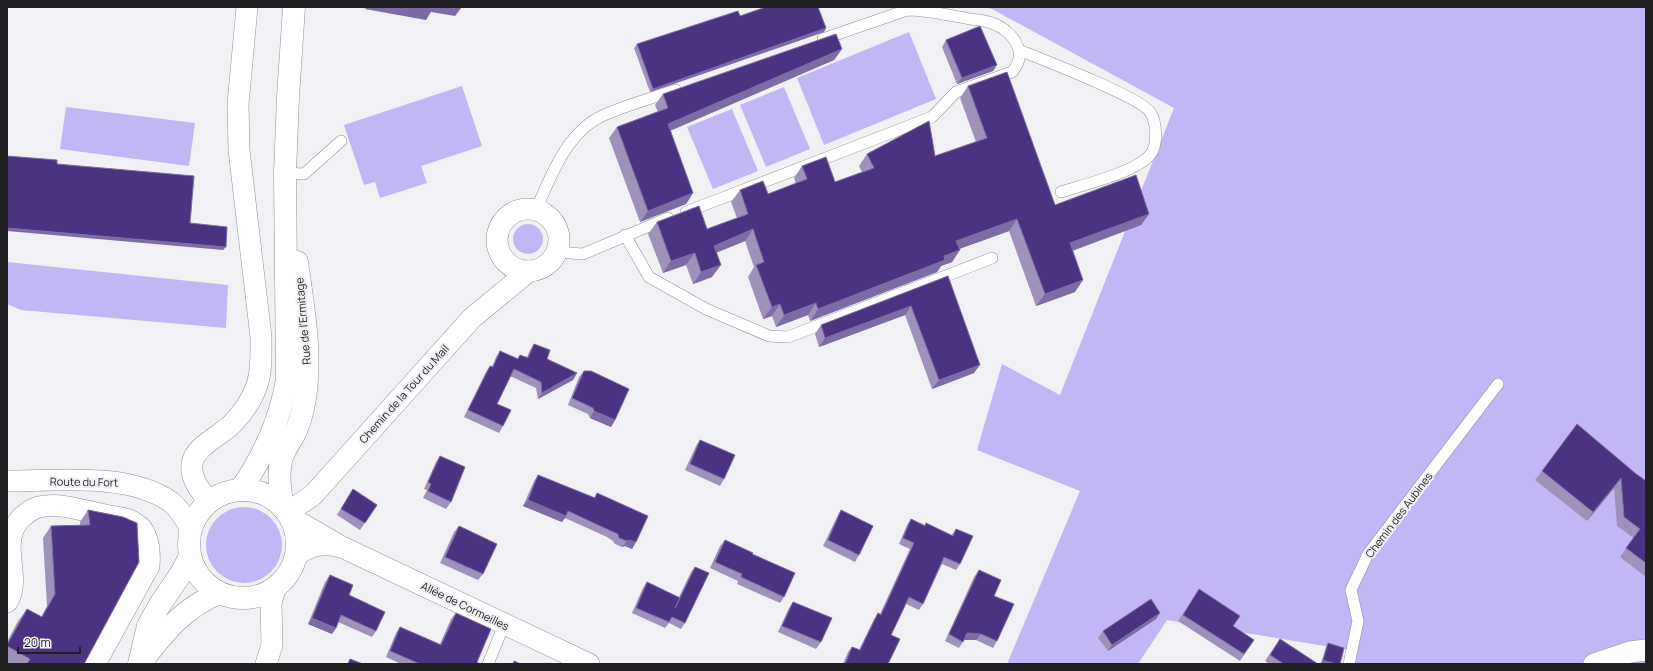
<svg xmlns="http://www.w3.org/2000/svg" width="1653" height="671" viewBox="0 0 1653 671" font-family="Manrope,sans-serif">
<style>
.green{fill:#c3b6f4}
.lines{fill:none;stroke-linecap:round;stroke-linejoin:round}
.service-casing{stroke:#919194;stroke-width:12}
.minor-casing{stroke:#919194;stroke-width:22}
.tertiary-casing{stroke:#919194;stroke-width:23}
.service{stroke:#fff;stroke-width:11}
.minor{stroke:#fff;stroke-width:21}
.tertiary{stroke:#fff;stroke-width:22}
.wall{fill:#9e92bb}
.shaded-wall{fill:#7d6ca4}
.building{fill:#4b3381;stroke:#7d6ca4}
.labels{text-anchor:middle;stroke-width:4;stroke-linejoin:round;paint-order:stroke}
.street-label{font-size:11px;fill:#201f21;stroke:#f1f0f5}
</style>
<rect width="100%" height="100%" fill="#f1f0f5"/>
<g class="green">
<path d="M983 7H1646V664H1353L1355 651 1167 620 1138 664H1007L1080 491 977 450 1002 364 1060 395 1174 108 992 9Z"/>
<path d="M909 32 936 99 824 145 797 78Z"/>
<path d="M462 86 482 146 421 166 427 183 380 198 375 182 364 185 344 125Z"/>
<path d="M784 87 810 149 766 167 740 105Z"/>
<path d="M66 107 195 123 189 166 60 149Z"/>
<path d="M732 109 758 171 713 189 687 127Z"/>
<circle cx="528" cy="239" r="15"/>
<path d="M7 262 228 285 226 328 21 310 7 304Z"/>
<circle cx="244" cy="545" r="38"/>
</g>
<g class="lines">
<defs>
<g id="service">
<path d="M1019 50C1041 59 1140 97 1150 112 1157 122 1158 146 1150 155 1136 172 1083 185 1061 192"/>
<path d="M285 173 304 174 341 141"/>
<path d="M536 210C551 176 567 131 604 115 627 105 652 98 676 90"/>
<path d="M686 212 932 117 956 92 1012 72C1018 65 1022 57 1018 47 1014 36 1003 27 992 23 984 20 973 20 965 18 946 15 927 10 907 10L823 39"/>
<path d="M625 235 649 277 706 309 769 336 788 337 992 258"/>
<path d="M557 252 583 254 668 218"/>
<path d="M488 664 504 625"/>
<path d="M1349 664 1358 621 1351 590 1368 554 1498 384"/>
</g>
<g id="minor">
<circle cx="528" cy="240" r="31"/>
<path d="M7 481C57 481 129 472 171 502 179 508 186 520 191 529"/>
<path d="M209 502C201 491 190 479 192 464 194 446 224 434 234 422 243 412 253 398 257 385 262 370 261 352 261 337L239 150 238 104 247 7"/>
<path d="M287 513 313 495 472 318 529 271"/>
<path d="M290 517 342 547 589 664"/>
<path d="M296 556C309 545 323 542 340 547"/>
<path d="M7 602C22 579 0 547 17 523 22 516 31 509 39 507 60 502 84 511 105 515 112 517 121 517 129 520 132 521 139 526 141 528 150 539 150 554 149 566L95 664"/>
<path d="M266 664 272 645 271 604 275 588"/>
<path d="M1594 664 1630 652 1646 650"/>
</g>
<g id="tertiary">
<circle cx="243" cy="544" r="54"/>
<path d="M240 490C263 458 281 418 287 379L285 173 288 97 294 7"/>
<path d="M283 508C280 491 277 471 283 454 286 448 290 441 294 435 300 423 303 411 305 398 312 353 303 306 297 262"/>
<path d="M143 660C166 630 184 608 219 593"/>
<path d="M139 664 148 626 159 606 182 572 190 556"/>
</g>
</defs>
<use href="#service" class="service-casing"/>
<use href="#minor" class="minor-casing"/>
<use href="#tertiary" class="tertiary-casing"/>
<use href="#service" class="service"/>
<use href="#minor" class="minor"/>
<use href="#tertiary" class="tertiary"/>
</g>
<g class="wall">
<path d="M740 16 826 28 824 32 650 92 634 48 637 44Z"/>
<path d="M946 40 997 65 993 71 957 84 942 47Z"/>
<path d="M842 49 834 60 670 131 693 193 686 204 640 222 609 138 617 127 658 112 655 105 663 94Z"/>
<path d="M968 86 1055 205 1149 214 1141 225 1072 251 1075 292 1036 306 1009 231 959 249 952 262 941 266 937 272 810 321 808 315 776 327 772 316 763 319 748 277 754 267 745 241 716 253 712 277 693 284 686 265 663 273 648 234 657 222 707 229 737 218 731 202 740 190 768 194 796 184 794 178 802 166 835 182 862 172 859 166 867 154 935 156 976 142 960 98Z"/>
<path d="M948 276 974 373 932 389 905 315 819 347 815 334 821 325Z"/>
<path d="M534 344 547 359 577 373 573 380 538 399 536 388 510 376 497 404 503 426 499 433 464 417 486 372 490 366 492 367 496 357 500 351 517 359 520 355 527 357 530 350Z"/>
<path d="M584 371 615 420 611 427 590 418 588 414 568 405 579 377Z"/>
<path d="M700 440 724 479 720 486 685 470 696 446Z"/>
<path d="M440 456 451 502 446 509 423 498 427 490 424 489 436 462Z"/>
<path d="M1542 471 1635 473 1646 481V577L1620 557 1634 538 1617 526 1614 488 1587 521 1535 480Z"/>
<path d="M538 475 594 498 597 493 636 542 632 549 625 546 622 547 615 544 613 541 607 537 565 518 562 522 523 506 534 481Z"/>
<path d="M353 489 377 505 360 530 337 515Z"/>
<path d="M88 510 123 517 84 664H10L7 662V642L18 621 27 609 41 617 47 606 43 538 51 526 80 525V522Z"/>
<path d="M841 510 859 555 855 562 823 546 837 517Z"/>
<path d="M911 519 925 525 926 523 951 536 956 529 960 564 956 570 942 564 923 604 919 610 906 604 891 635 888 664H843L848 652 852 647 859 650 874 619 878 613 880 614 910 549 899 544 907 525Z"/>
<path d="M459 526 483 574 478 580 440 563 454 532Z"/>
<path d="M725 540 752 554 784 597 780 603 737 584 738 581 710 568 720 546Z"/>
<path d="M695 567 685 623 681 629 669 623 665 628 632 613 643 588 647 582 679 597 691 572Z"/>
<path d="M979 570 994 596 997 641 993 648 976 640H964L959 648 945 641 974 577Z"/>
<path d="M330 575 349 595 376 631 372 637 338 622 336 628 332 634 308 624 325 582Z"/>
<path d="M1195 596 1233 626 1254 640 1240 661 1178 621Z"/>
<path d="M793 602 821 642 816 649 778 632 789 608Z"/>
<path d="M456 613 477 662 480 664H401L386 657 396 633 400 627 440 644 451 619Z"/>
<path d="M1160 613 1156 619 1108 651 1098 638 1103 631Z"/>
<path d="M1280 639 1318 664H1269L1265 661Z"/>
<path d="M1328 643 1340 664 1321 663 1326 647Z"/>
</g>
<g class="shaded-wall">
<path d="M367 7H462L455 16 431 12 426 20 365 9Z"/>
<path d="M826 28 824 32 650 92 653 89Z"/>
<path d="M842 49 834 60 660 135 668 124Z"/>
<path d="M997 65 993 71 957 84 962 78Z"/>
<path d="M693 193 686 204 640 222 648 211Z"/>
<path d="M1149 214 1141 225 1061 255 1070 243Z"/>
<path d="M1017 219 1009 231 948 253 956 241Z"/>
<path d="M7 228 226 247 223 250 7 231Z"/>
<path d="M753 229 745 241 705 257 714 246Z"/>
<path d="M960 250 952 262 941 266 937 272 810 321 818 309 944 256Z"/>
<path d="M695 253 686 265 663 273 671 261Z"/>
<path d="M721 265 712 277 693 284 701 272Z"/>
<path d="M1083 280 1075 292 1036 306 1045 294Z"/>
<path d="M816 303 808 315 776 327 784 315Z"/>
<path d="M780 304 772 316 763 319 772 307Z"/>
<path d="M911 306 905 315 819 347 825 338Z"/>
<path d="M980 365 974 373 932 389 939 380Z"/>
<path d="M577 373 573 380 538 399 542 393Z"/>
<path d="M594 411 615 420 611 427 590 418Z"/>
<path d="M1621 478 1614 488 1587 521 1593 512Z"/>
<path d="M528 500 566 516 562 522 523 506Z"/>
<path d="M629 540 636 542 632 549 625 546 622 547 627 541Z"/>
<path d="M1160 613 1156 619 1108 651 1112 645Z"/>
<path d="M312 618 336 628 332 634 308 624Z"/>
<path d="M967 633 981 634 976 640H963Z"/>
<path d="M1323 660 1336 664H1323L1321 663Z"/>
</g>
<g class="building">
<path d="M766 7H818L826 28 653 89 637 44 738 11 740 16Z"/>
<path d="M980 26 997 65 962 78 946 40Z"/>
<path d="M836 34 842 49 668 124 693 193 648 211 617 127 668 108 663 94Z"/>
<path d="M1007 72 1055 205 1136 175 1149 214 1070 243 1083 280 1045 294 1017 219 956 241 960 250 944 256 945 260 818 309 816 303 784 315 780 304 772 307 756 265 764 262 753 229 714 246 721 265 701 272 695 253 671 261 657 222 699 206 707 229 748 214 740 190 763 181 768 194 807 179 802 166 826 157 835 182 874 168 867 154 929 121 935 156 987 138 968 86Z"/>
<path d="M7 156 57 160V164L194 176 190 223 227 227 226 247 7 228Z"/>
<path d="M948 276 980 365 939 380 911 306 825 338 821 325Z"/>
<path d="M534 344 550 350 547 359 577 373 542 393 541 382 514 369 497 404 511 410 503 426 468 410 490 366 493 367 500 351 518 359 520 355 528 358Z"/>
<path d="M584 371H591L629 389 615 420 594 411 593 408 572 398Z"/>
<path d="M1577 424 1635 473 1646 481V563L1626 548 1640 529 1624 517 1621 478 1593 512 1542 471Z"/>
<path d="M700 440 735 455 724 479 690 464Z"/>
<path d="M440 456 465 467 451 502 428 491 431 484 428 482Z"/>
<path d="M538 475 595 498 597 493 648 516 636 542 629 540 627 541 619 538 618 534 611 531 568 511 566 516 528 500Z"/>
<path d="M353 489 377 505 365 523 341 509Z"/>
<path d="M88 510 123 517 137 523 139 562 84 664H27L30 659 7 646V645L27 609 42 617 55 594 51 526 90 525Z"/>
<path d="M841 510 873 526 859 555 828 540Z"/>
<path d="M911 519 925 526 926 523 953 536 956 529 973 536 960 564 944 557 923 604 909 597 891 635 900 639 888 664H845L852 647 860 650 878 613 881 615 914 543 903 538Z"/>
<path d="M459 526 497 544 483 574 445 557Z"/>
<path d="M725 540 753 553 752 554 795 573 784 597 741 577 742 574 715 562Z"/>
<path d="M695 567 709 573 685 623 672 617 669 622 636 608 647 582 680 598 675 608Z"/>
<path d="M979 570 1001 580 994 596 1014 604 997 641 981 634 967 633 963 642 949 634Z"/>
<path d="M330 575 353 585 349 595 385 612 376 631 341 615 336 628 312 618Z"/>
<path d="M1199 589 1240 616 1233 626 1254 640 1244 654 1183 615Z"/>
<path d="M1151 599 1160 613 1112 645 1103 631Z"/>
<path d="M793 602 832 618 821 642 782 626Z"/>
<path d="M456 613 491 629 477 662 480 664H420L390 651 400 627 441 645Z"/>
<path d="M1280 639 1318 664H1284L1270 655Z"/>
<path d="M1328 643 1344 648 1340 664H1336L1323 660Z"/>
<path d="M350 659 363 664H348Z"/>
<path d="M514 661 521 664H513Z"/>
</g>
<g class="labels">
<g class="street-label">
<text transform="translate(303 321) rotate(-95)" y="4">Rue de l'Ermitage</text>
<text transform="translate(404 394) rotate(-48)" y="4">Chemin de la Tour du Mail</text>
<text transform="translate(84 482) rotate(1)" y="4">Route du Fort</text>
<text transform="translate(1399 515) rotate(-53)" y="4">Chemin des Aubines</text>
<text transform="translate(465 606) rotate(26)" y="4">Allée de Cormeilles</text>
</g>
</g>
<rect width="1653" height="671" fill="none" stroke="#201f21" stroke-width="16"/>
<path d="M18 647v6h62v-6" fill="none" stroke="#201f21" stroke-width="2"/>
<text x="24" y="647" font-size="12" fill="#201f21" stroke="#f1f0f5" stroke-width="3" paint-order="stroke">20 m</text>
</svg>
